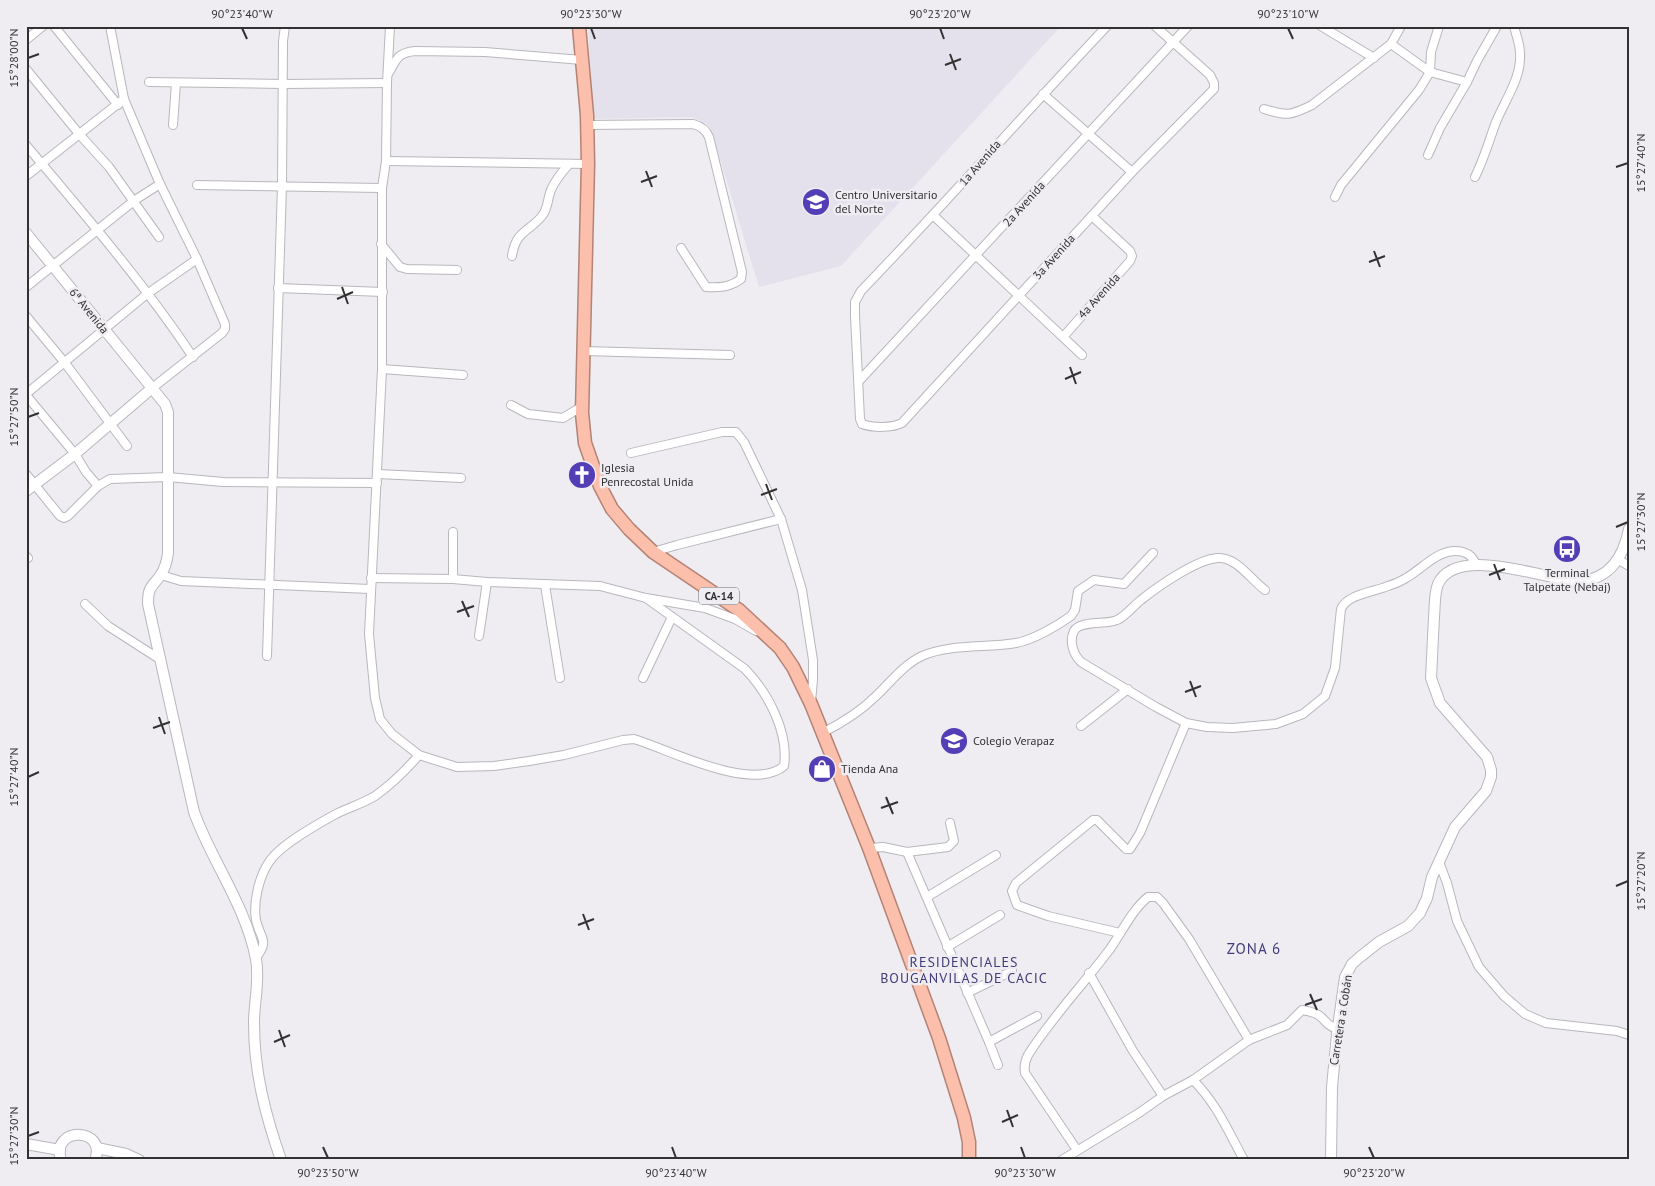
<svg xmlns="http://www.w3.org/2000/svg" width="1655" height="1186" viewBox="0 0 1655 1186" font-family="'PT Sans',sans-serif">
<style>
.built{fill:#e4e0ec}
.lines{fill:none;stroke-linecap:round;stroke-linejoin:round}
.minor-casing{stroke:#b8b7bc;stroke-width:10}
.tertiary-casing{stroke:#b8b7bc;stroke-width:12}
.trunk-casing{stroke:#b48375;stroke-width:15}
.minor{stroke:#fff;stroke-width:8}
.tertiary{stroke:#fff;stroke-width:10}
.trunk{stroke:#fbbfac;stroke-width:12}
.ticks{fill:none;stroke:#323233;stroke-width:2}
.labels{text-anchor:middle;stroke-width:5;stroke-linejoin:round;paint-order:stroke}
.shield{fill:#efedf2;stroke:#6b6a6c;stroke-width:1}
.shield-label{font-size:11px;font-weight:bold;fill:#323233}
.street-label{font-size:12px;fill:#323233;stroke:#efedf2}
.poi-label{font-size:12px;fill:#323233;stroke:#efedf2;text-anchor:start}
.neighbourhood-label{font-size:14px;letter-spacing:1px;fill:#413b78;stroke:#efedf2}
.quarter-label{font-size:15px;letter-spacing:1px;fill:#413b78;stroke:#efedf2}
.neatline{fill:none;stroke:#323233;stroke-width:2}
.ticks-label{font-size:12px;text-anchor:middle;fill:#323233}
</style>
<rect width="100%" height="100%" fill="#efedf2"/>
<path class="built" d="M588 26H1061L841 266 759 287 714 139 707 124 692 117 593 119Z"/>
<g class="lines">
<defs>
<g id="minor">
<path d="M54 26 118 105"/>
<path d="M110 26 124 99 160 184 197 259 225 324V329L222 333 151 389"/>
<path d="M390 26 387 83 386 161 382 188V369L369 634 375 698 380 719 392 734 419 755 457 767 494 766 529 761 564 755 623 740 634 739C670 750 752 793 784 766 789 732 768 693 745 669L646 598"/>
<path d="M1107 26C1024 114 945 204 861 291L855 302V316L860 419 862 424C873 428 892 428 902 423L1132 172 1214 89V83L1210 75 1155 26"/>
<path d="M1321 26 1374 58"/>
<path d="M26 40 43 26"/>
<path d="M1391 44 1430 72 1467 82"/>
<path d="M26 69 80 135 109 167 159 237"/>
<path d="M388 74C397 59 397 53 415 51L485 52 582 60"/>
<path d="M149 82 283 84 387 83"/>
<path d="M1043 94 1132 172"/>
<path d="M1264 109C1287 116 1290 116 1312 105L1391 44 1401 26"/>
<path d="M173 125 176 83"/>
<path d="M587 125 693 124C701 126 706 130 709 137L742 272 741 279C730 287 720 288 706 287L681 248"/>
<path d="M26 145C84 214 143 282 193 357"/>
<path d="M1428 155 1440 128 1467 82 1477 61 1497 26"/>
<path d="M386 161 588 164"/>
<path d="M26 176 124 99"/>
<path d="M1475 177C1484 159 1489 141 1496 122 1505 100 1522 77 1520 53 1520 44 1516 35 1514 26"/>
<path d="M197 185 382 188"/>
<path d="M1335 197 1341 185 1419 90 1430 72 1431 52 1439 26"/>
<path d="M934 216 1082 355"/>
<path d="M381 244 400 267 407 269 457 270"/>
<path d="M512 256C516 228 533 231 544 213 548 206 548 197 551 190 555 180 562 172 569 164"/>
<path d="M26 287 135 200 160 184"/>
<path d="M278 288 383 292"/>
<path d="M26 316 65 363 127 446"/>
<path d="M1064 336 1130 261 1132 256 1130 251 1092 216"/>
<path d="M583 351 730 355"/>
<path d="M382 369 463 375"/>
<path d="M859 381 1188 26"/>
<path d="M26 394 147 294 197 259"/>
<path d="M26 395 75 454 86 472 98 486"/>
<path d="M511 405 528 414 563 418 581 407"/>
<path d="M631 453 722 432H736L744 442 781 519 802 590 813 660V680L811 702"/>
<path d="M26 474 60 516 64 518 68 516 98 486 110 479 168 477 223 482 377 483"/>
<path d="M378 474 461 478"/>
<path d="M453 532V579"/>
<path d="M653 552 677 545 781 519"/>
<path d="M26 556 28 558"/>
<path d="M1619 560 1629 566"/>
<path d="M161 575 181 581 370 589"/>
<path d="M371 578 453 579 487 582 600 586 646 598 705 608 735 619 756 631"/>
<path d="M545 585 560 678"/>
<path d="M1265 590C1251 580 1237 557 1218 558 1197 559 1157 587 1141 600 1133 606 1126 616 1117 620 1107 625 1080 620 1074 631 1069 641 1073 654 1081 662L1156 707 1186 723 1207 727 1233 728 1276 724 1303 714 1325 696 1335 668 1341 609C1347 594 1374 592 1388 586 1394 584 1400 582 1406 578 1424 568 1440 546 1463 552 1470 554 1474 558 1476 565"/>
<path d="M85 604 108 626 161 660"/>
<path d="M479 636 487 582"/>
<path d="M267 656 282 186 283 41 285 26"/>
<path d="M643 678 672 617"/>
<path d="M1081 726 1128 689"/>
<path d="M822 733C842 723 860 712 876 696 890 683 903 665 922 656 948 644 987 648 1016 643 1033 640 1057 626 1071 616L1075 610 1078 591 1094 580 1124 584 1153 553"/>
<path d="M869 848 883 847 907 852 948 847 954 841 950 823"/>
<path d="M907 852 989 1042 998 1065"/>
<path d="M1439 862 1447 883 1457 921 1479 967 1504 996 1525 1014 1546 1023 1617 1031 1629 1035"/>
<path d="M927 897 996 855"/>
<path d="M1120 933 1048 916 1017 905 1012 891 1016 883 1093 820H1097L1126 849H1130L1140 833 1186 723"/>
<path d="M947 947 1000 915"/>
<path d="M256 958C270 939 260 939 256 920 253 902 259 877 269 862 280 845 316 825 334 815 347 808 362 804 375 796 392 784 406 770 419 755"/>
<path d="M1089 973 1133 1051 1163 1096"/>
<path d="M967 993 1012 971"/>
<path d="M989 1042 1037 1016"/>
<path d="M1193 1080C1217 1104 1228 1131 1244 1160"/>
<path d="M1077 1150 1025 1073C1024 1067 1025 1061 1028 1055 1052 1017 1083 985 1110 949 1122 932 1132 910 1148 897H1157L1163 903 1189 939 1249 1040"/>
<path d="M1062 1160 1139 1113 1163 1096 1193 1080 1249 1040 1287 1025 1302 1010C1308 1011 1316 1012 1321 1017 1329 1024 1325 1024 1337 1029"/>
</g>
<g id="tertiary">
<path d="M26 233 165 404 168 412V553C167 561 165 569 160 576 151 588 148 587 148 604L194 812C212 862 246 906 256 959 260 981 254 1001 254 1023 254 1071 265 1114 281 1160"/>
<path d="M26 491 75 454 151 389"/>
<path d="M26 1144 60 1150"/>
<path d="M97 1148 126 1154 139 1160"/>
<path d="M61 1160C50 1126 108 1127 95 1160"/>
<path d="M1331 1160 1332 1087 1337 1034 1345 977 1352 964 1360 957 1379 942 1408 926 1420 913 1427 898 1432 877 1455 827 1486 791 1491 777V770L1487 757 1440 703 1431 678C1432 658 1433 638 1434 617 1435 607 1434 594 1438 584 1454 550 1520 571 1548 576 1559 578 1571 582 1582 581 1611 578 1624 555 1629 529"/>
</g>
<path id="trunk" d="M579 26 587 115 588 164 582 413 585 443 600 486 612 509 629 529 653 552 739 610 780 648 793 667 811 704 869 848 939 1038 964 1118 969 1142V1160"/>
</defs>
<use href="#minor" class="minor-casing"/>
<use href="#tertiary" class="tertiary-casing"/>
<use href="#trunk" class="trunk-casing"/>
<use href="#minor" class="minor"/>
<use href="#tertiary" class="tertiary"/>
<use href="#trunk" class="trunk"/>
</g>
<path class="ticks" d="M242 28 247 39M591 28 595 39M940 28 944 39M1288 28 1293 39M950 54 956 70M28 58 39 54M945 65 961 59M1616 167 1628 163M646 171 652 187M641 182 657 176M1374 251 1380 267M1369 262 1385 256M342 287 348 304M337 299 353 292M1070 367 1076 384M1065 379 1081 372M28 417 39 413M766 484 772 500M761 495 777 489M1616 527 1628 522M1494 564 1500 580M1489 575 1505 569M462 601 469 617M457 612 474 606M1190 681 1196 697M1185 692 1201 686M159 717 165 734M153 728 170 722M28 777 39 772M886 797 893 814M881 808 898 802M1616 886 1628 881M583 914 589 930M578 925 594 919M1310 994 1317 1010M1305 1005 1322 999M279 1030 285 1047M274 1042 290 1035M1007 1110 1013 1127M1002 1122 1018 1115M28 1136 39 1132M323 1147 328 1158M672 1147 676 1158M1021 1147 1025 1158M1369 1147 1374 1158"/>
<defs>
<symbol id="university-disc" viewBox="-11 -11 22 22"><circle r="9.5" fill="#543eb5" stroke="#efedf2"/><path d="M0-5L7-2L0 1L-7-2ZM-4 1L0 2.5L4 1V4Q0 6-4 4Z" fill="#fff"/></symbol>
<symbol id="church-disc" viewBox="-11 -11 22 22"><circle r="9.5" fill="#543eb5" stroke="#efedf2"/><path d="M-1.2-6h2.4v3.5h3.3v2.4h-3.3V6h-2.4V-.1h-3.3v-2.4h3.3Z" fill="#fff"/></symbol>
<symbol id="bus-disc" viewBox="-11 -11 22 22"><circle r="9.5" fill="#543eb5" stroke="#efedf2"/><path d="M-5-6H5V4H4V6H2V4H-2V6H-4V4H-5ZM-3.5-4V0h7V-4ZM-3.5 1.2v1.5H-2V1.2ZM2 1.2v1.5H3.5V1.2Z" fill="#fff"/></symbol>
<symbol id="shop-disc" viewBox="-11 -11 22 22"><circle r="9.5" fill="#543eb5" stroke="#efedf2"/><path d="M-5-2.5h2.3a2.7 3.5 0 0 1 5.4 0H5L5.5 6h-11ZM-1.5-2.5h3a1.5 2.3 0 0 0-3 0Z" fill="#fff"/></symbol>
</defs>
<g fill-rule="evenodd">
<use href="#university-disc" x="800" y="186" width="32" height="32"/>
<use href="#church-disc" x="566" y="459" width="32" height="32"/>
<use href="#bus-disc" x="1551" y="533" width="32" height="32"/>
<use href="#university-disc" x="938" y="725" width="32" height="32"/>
<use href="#shop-disc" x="806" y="753" width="32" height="32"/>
</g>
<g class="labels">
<rect class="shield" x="699" y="587.5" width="40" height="17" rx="4"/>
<g class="shield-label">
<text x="719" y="600">CA-14</text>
</g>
<g class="street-label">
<text transform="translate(980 163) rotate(-49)" y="4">1a Avenida</text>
<text transform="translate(1024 204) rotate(-48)" y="4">2a Avenida</text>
<text transform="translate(1054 257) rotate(-48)" y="4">3a Avenida</text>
<text transform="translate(1099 296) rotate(-48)" y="4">4a Avenida</text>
<text transform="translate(89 311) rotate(51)" y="4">6ª Avenida</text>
<text transform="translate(1341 1020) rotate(-81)" y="4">Carretera a Cobán</text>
</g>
<g class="poi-label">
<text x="835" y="199">Centro Universitario<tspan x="835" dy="14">del Norte</tspan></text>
<text x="601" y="472">Iglesia<tspan x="601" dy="14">Penrecostal Unida</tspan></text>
<text x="1567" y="577" text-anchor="middle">Terminal<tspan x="1567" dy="14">Talpetate (Nebaj)</tspan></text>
<text x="973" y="745">Colegio Verapaz</text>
<text x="841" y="773">Tienda Ana</text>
</g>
<g class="neighbourhood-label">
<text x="964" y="967">RESIDENCIALES<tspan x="964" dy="16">BOUGANVILAS DE CACIC</tspan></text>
</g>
<g class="quarter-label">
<text x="1254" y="954">ZONA 6</text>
</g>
</g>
<rect width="1655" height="1186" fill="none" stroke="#efedf2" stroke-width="55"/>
<rect x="28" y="28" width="1600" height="1130" class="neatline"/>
<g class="ticks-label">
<text x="242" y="18">90°23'40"W</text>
<text x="591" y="18">90°23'30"W</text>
<text x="940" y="18">90°23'20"W</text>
<text x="1288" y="18">90°23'10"W</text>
<text transform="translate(14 58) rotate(-90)" y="4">15°28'00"N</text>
<text transform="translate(1641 163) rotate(-90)" y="4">15°27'40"N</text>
<text transform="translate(14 417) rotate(-90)" y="4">15°27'50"N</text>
<text transform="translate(1641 522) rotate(-90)" y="4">15°27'30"N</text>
<text transform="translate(14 777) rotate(-90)" y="4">15°27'40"N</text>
<text transform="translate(1641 881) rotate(-90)" y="4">15°27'20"N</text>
<text transform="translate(14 1136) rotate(-90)" y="4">15°27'30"N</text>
<text x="328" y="1177">90°23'50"W</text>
<text x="676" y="1177">90°23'40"W</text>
<text x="1025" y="1177">90°23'30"W</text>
<text x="1374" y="1177">90°23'20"W</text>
</g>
</svg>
